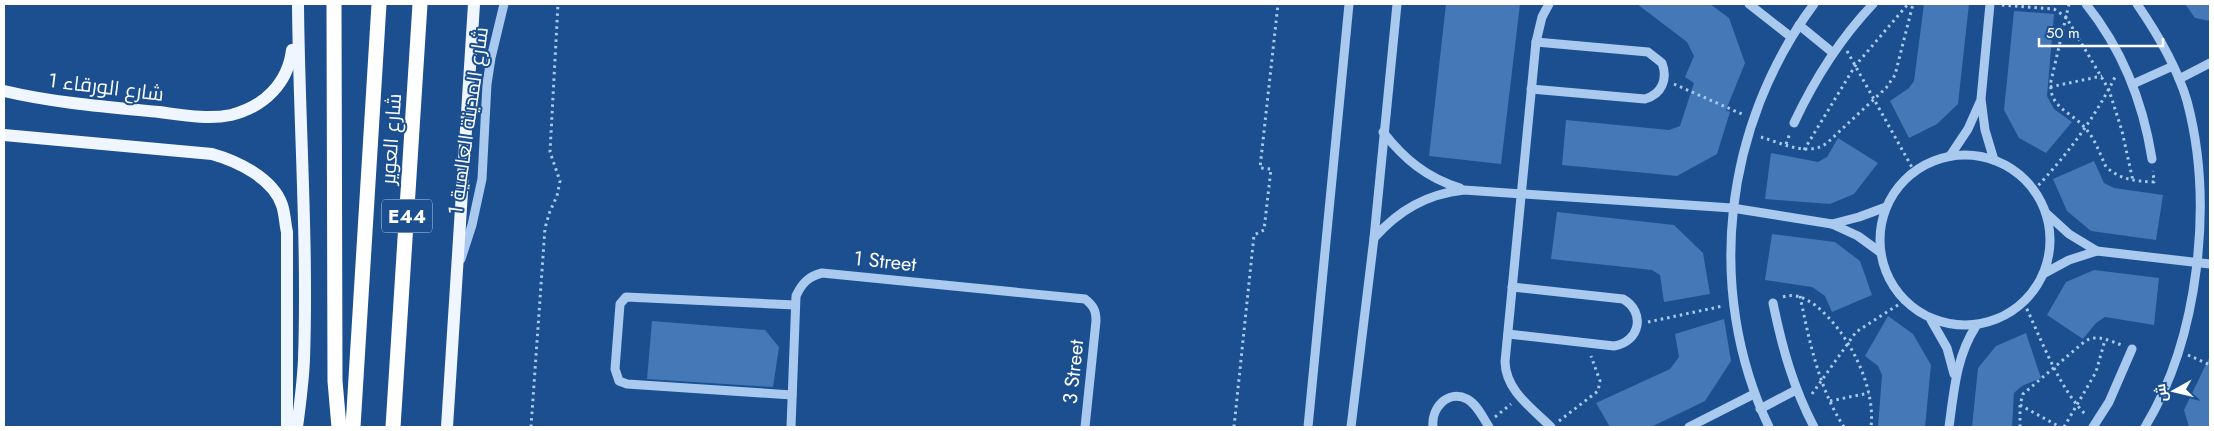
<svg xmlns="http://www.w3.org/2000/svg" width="2214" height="431" viewBox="0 0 2214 431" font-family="Jost,Cairo,sans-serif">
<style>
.building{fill:#4478b7}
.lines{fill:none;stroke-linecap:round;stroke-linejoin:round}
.path{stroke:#a9c9ee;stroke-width:3;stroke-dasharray:2.5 4;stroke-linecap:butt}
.minor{stroke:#a9c9ee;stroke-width:9}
.major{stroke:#f0f6ff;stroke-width:12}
.highway{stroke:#fff;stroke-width:15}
.labels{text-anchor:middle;stroke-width:4;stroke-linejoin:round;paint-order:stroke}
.shield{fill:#1b4f8f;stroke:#bbcadd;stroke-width:1}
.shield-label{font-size:19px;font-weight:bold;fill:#fff}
.street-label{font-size:20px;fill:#fff;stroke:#1b4f8f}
</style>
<rect width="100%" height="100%" fill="#1b4f8f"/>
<g class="building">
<path d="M1446 4H1520L1501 164 1429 156Z"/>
<path d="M1637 4H1710L1729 18 1745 63 1726 110 1730 112 1717 154 1677 176 1562 165 1566 120 1669 130 1680 126 1694 83 1685 77 1694 56 1687 42Z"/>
<path d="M1924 4H1969L1958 104 1937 124 1909 138 1890 101 1909 88 1914 81Z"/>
<path d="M2185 4H2210V21L2195 18Z"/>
<path d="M2014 11 2054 14 2047 96 2054 109 2072 122 2046 153 2019 138 2004 110Z"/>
<path d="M1838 138 1878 163 1854 194 1830 204 1765 199 1771 153 1818 162 1827 157Z"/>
<path d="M2094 161 2104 183 2114 188 2163 195 2156 240 2091 231 2067 211 2053 179Z"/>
<path d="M1557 212 1674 225 1703 253 1710 294 1664 302 1660 275 1652 270 1551 259Z"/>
<path d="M1772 234 1835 242 1860 261 1872 295 1832 312 1825 296 1812 287 1765 280Z"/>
<path d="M2094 270 2159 278 2154 325 2105 317 2096 323 2083 339 2047 315 2066 282Z"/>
<path d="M1888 316 1913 334 1931 365 1925 427H1878L1882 375 1878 366 1865 356Z"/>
<path d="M1724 319 1731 361 1705 401 1651 427H1610L1596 403 1670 369 1679 357 1675 334Z"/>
<path d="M652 321 765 330 779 347 773 387 647 379Z"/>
<path d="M2026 333 2041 378 2022 386 2014 393 2012 427H1972L1978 368 1996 346Z"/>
<path d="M2210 356V427H2189L2184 410Z"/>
</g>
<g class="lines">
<g class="path">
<path d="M2069 4 2051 81C2048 108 2071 111 2086 129 2095 139 2100 154 2106 167 2121 180 2135 181 2154 182L2153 171"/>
<path d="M2002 5 2054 9 2066 17 2109 90 2122 131 2133 181"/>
<path d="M1847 51 1914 171"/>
<path d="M1674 84 1744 115"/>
<path d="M2050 87 2102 76"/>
<path d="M1761 137C1781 143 1808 157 1827 143L1886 88 1895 75 1913 4"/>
<path d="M1786 144 1790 133"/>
<path d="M1804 150 1855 66 1908 4"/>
<path d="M2034 190C2067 155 2095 118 2116 75"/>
<path d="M1800 296C1809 340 1819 389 1844 427"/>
<path d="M1783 297C1796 293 1804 298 1815 305 1847 330 1876 385 1871 427"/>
<path d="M2024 303C2041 338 2058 387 2086 415"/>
<path d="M1648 322 1723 306"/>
<path d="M2188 355 2210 365"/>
<path d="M1812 394 1856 332 1904 301"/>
<path d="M1830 401 1869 393"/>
<path d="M2020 405 2060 427"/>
<path d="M1495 417 1511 404"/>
<path d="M1559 421 1598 391 1600 381 1591 356"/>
<path d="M531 427 545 228 550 211 557 196 560 181 550 152 558 4"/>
<path d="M1234 427 1254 235 1264 230 1271 169 1260 168 1278 4"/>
<path d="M2020 427V405L2023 394 2084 342C2096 333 2109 341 2122 345"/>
<path d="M2064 427 2096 372 2105 340"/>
</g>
<g class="minor">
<path d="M1549 4 1542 17 1536 42 1505 362C1506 391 1532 408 1551 427"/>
<path d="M1749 4 1791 37"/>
<path d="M1990 4 1981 99 1985 130 1994 160"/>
<path d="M2086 4C2122 49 2143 102 2152 159"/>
<path d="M2137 4C2157 33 2177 67 2187 101 2214 202 2199 338 2145 427"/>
<path d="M1799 25 1832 52"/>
<path d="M2179 79 2210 63"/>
<path d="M2133 84 2173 66"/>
<path d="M1531 89 1645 99C1662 94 1668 79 1662 63L1648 52 1536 42"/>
<path d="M1794 123C1815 78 1839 40 1873 4"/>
<path d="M1383 132C1404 159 1427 178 1460 188"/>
<circle cx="1965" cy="240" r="85"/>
<path d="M1950 156 1968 129 1980 102"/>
<path d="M2046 213 2069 234 2097 251"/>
<path d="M1832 224 1859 217 1886 207"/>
<path d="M1374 238C1399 210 1427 194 1464 190L1732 208 1832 224 1858 236 1880 252"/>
<path d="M461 259 472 225 482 179 487 84 491 58 504 4"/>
<path d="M2043 274 2069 260 2097 251 2210 264"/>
<path d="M1773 303C1782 347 1793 387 1814 427"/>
<path d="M1931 320 1947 348 1954 374"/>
<path d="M1508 334 1614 346C1640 342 1646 312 1623 299L1512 287"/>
<path d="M792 395 627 384 619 381 615 369 620 304 626 297 795 305"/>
<path d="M1760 409 1796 390"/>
<path d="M791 427 796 296C802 283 809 276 822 273L1085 299C1094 306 1096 311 1096 321L1085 427"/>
<path d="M1308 427 1349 4"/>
<path d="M1351 427 1374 238 1397 4"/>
<path d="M1433 427C1431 409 1447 389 1467 399 1477 404 1483 418 1489 427"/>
<path d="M1689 427 1754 394"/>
<path d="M1769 427C1704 290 1724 125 1814 4"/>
<path d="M1949 427C1954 391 1956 357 1976 326"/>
<path d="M2093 427 2109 402 2132 349"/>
</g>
<g class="major">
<path d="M4 91C55 103 107 107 159 112 182 115 208 120 231 115 264 107 288 83 292 50"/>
<path d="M4 135 212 154C237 161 273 178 282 205 285 214 285 224 287 232V427"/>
<path d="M297 427C300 405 303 382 304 359 308 241 299 122 298 4"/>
<path d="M447 427 474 4"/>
</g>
<g class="highway">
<path d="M334 4 335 381 339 427"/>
<path d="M353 427 379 4"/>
<path d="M393 427 420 4"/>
</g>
</g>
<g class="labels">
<rect class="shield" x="382" y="199.5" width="50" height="33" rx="4"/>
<g class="shield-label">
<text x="407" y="223">E44</text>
</g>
<g class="street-label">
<text transform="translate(106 87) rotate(7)" y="7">شارع الورقاء 1</text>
<text transform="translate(468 121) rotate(-82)" y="7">شارع المدينة العالمية 1</text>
<text transform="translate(391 139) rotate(-86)" y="7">شارع العوير</text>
<text transform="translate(885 261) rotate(6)" y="7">1 Street</text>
<text transform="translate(1073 372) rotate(-84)" y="7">3 Street</text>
</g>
</g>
<rect width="2214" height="431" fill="none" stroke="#ffffff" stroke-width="10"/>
<g transform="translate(2174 391) rotate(262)" stroke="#1b4f8f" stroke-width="4" paint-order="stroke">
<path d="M0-4L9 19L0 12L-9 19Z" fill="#ffffff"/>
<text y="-8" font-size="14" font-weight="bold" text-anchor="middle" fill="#ffffff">ش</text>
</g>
<path d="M2039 38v8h124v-8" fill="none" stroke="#ffffff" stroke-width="2.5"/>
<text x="2046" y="38" font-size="15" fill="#ffffff" stroke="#1b4f8f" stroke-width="4" paint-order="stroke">50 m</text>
</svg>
